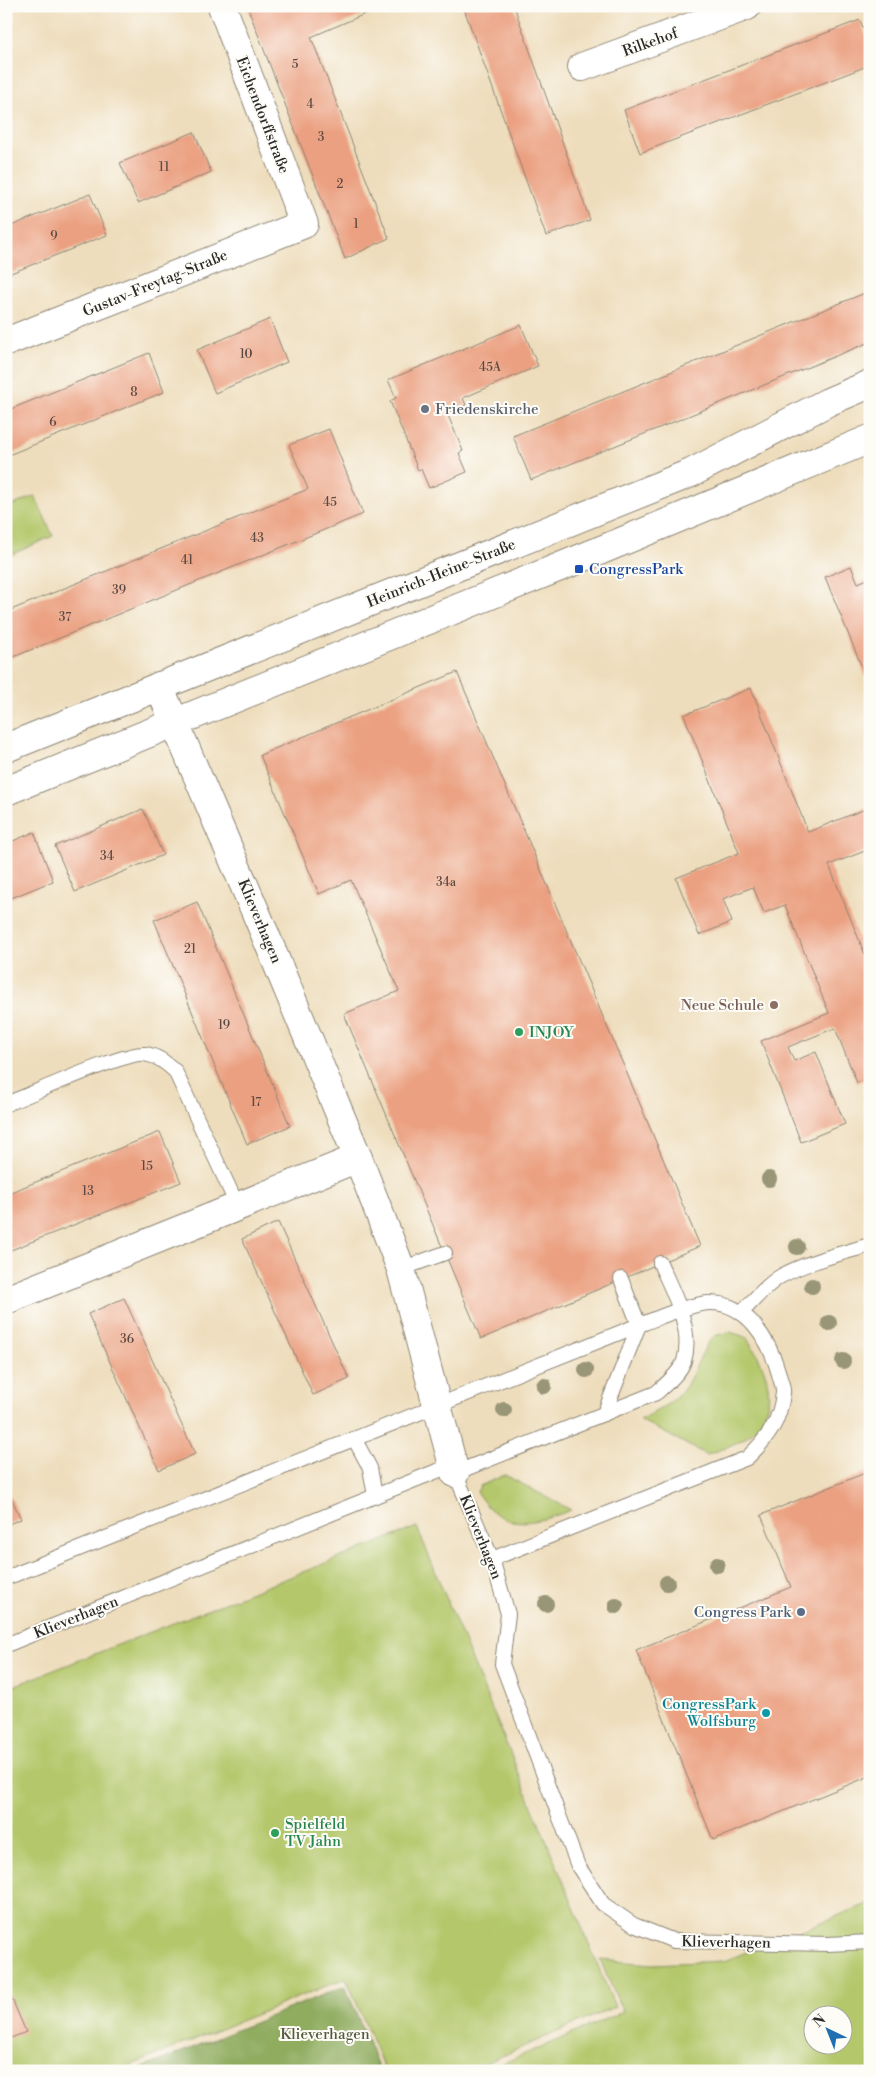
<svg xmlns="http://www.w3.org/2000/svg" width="876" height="2077" viewBox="0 0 876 2077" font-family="'Libre Bodoni',serif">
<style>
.green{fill:#b4c76a;stroke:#70794a;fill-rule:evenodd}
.forest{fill:#8fac5e;stroke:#5d6c44}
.building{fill:#eba081}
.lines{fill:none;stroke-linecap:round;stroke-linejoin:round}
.service-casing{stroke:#8c8474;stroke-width:16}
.minor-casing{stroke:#8c8474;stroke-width:30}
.tertiary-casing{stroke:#8c8474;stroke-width:30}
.service{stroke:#fff;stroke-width:14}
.minor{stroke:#fff;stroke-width:28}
.tertiary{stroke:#fff;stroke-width:28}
.tree{fill:#999577}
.worship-dot{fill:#6b7280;stroke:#fdfcf7;stroke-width:2}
.transit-dot{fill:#1a4fb4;stroke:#fdfcf7;stroke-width:2}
.education-dot{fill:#8d6e63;stroke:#fdfcf7;stroke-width:2}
.leisure-dot{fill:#2e9e5b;stroke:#fdfcf7;stroke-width:2}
.service-dot{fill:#5c6f8a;stroke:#fdfcf7;stroke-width:2}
.culture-dot{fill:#0f9aa8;stroke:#fdfcf7;stroke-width:2}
.labels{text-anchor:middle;stroke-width:4;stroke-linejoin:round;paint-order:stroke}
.number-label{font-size:12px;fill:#5b4840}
.street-label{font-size:15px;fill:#2b2b2b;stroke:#fdfcf7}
.worship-label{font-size:15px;fill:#5b616d;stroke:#fdfcf7;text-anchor:start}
.transit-label{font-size:15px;fill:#164399;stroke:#fdfcf7;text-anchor:start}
.education-label{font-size:15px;fill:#785e54;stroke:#fdfcf7;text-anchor:end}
.leisure-label{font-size:15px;fill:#27864d;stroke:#fdfcf7;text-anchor:start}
.service-label{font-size:15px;fill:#4e5e75;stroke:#fdfcf7;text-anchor:end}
.culture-label{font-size:15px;fill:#0d838f;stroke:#fdfcf7;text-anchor:end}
.park-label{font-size:15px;fill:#545a3e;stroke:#fdfcf7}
</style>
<rect width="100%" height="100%" fill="#fdfcf7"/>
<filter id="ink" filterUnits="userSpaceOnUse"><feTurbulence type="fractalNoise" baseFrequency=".02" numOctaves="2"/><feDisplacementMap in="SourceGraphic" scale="10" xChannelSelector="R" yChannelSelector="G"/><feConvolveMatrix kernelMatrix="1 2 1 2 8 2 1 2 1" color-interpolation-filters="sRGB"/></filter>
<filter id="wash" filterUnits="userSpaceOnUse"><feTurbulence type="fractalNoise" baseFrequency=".0096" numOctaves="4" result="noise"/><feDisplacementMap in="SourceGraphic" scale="20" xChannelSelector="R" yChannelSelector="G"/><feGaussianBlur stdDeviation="1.12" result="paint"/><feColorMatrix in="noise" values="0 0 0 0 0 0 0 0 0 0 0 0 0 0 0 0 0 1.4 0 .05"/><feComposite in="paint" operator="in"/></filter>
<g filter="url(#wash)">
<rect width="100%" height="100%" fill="#eeddbc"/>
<g class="green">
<path d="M35 496 53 536 6 557V508Z"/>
<path d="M730 1332 746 1337C766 1365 782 1403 752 1432 740 1443 722 1449 707 1455L640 1420C655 1412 673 1403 684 1389 694 1376 704 1342 715 1336 719 1334 725 1334 730 1332Z"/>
<path d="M505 1475 571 1510C535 1524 500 1533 477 1492L480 1486Z"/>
<path d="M417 1527 615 2007 467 2071H385L346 1978 117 2071H6V1689Z"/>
<path d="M870 1903V2071H485L623 2012 600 1960 652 1964 724 1961ZM814 2014H844V2044H814Z"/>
</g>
<path class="forest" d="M345 1986 380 2071H135Z"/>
<g id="blocks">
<g class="building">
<path d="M247 6H370L372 11 311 37 389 238 345 259Z"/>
<path d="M463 6H514L590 220 546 236Z"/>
<path d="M860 20 870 45V65L640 153 624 110Z"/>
<path d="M194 132 211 172 138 203 120 163Z"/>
<path d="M90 194 107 235 6 275V228Z"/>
<path d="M870 291V342L531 480 513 436Z"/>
<path d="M270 319 287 362 215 393 197 350Z"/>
<path d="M521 325 538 366 463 398 466 405 447 413 463 451 459 453 467 472 429 488 421 469 418 470 390 401 396 398 388 380Z"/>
<path d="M149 353 164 392 6 456V411Z"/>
<path d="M329 429 363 514 6 660V612L308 489 289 445Z"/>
<path d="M851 566 858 583 870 578V687L825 577Z"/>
<path d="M457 672 700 1246 481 1339 344 1014 399 991 351 880 319 894 260 755Z"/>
<path d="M751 688 808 832 870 807V849L829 865 870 967V1077L857 1083 835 1028 788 1047 794 1061 816 1052 845 1124 801 1142 761 1041 829 1013 785 905 764 913 753 887 723 899 732 922 699 935 676 878 739 853 684 715Z"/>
<path d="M143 809 163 855 75 892 55 846Z"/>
<path d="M34 832 53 881 6 900V844Z"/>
<path d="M197 902 290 1126 247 1144 154 920Z"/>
<path d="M160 1132 181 1182 6 1252V1194Z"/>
<path d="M278 1222 349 1379 313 1395 242 1239Z"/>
<path d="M124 1298 195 1454 159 1470 88 1314Z"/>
<path d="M870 1471V1776L713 1840 636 1650 791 1587 761 1515Z"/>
<path d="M6 1487 21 1519 6 1525Z"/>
<path d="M6 1985 26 2032 6 2040Z"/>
</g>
</g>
</g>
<g filter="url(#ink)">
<use href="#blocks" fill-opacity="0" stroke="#8c8474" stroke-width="1"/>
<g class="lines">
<defs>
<g id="service">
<path d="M6 1104C30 1095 126 1051 145 1054 158 1056 166 1063 175 1071L238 1207"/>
<path d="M660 1263C672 1291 694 1329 684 1361 680 1373 665 1385 656 1393L455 1473 492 1559 508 1614 502 1664 578 1866 603 1904 634 1925 674 1941 828 1944 870 1942"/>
<path d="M401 1269 445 1253"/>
<path d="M741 1313C754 1300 766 1285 781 1276 809 1261 840 1254 870 1245"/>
<path d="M604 1414 639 1325 621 1279"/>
<path d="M355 1440 370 1468 375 1496"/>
<path d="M6 1578 639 1325C658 1318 689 1304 709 1303 748 1302 770 1342 779 1374 780 1380 784 1387 783 1393 780 1422 768 1438 747 1458L492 1559"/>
<path d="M6 1645 452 1465"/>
</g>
<g id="minor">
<path d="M582 67 747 6"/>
<path d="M6 342 304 224 222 6"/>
<path d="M159 686 262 927 358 1158 401 1269 455 1473"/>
<path d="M6 1300 358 1158"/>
</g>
<g id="tertiary">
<path d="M6 748 691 473 828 402 870 384"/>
<path d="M6 791 577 560 870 439"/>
</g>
</defs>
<use href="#service" class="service-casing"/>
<use href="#minor" class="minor-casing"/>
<use href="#tertiary" class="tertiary-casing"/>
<use href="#service" class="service"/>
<use href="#minor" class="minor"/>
<use href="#tertiary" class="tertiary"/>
</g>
<g class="tree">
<circle cx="769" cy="1179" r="8"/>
<circle cx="797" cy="1247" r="8"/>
<circle cx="812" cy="1286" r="8"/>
<circle cx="829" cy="1323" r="8"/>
<circle cx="843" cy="1361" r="8"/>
<circle cx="586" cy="1370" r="8"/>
<circle cx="544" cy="1386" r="8"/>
<circle cx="504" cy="1410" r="8"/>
<circle cx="717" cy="1565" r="8"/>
<circle cx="667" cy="1583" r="8"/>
<circle cx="546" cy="1604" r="8"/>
<circle cx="616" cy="1606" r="8"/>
</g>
</g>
<circle class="worship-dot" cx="425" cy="409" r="5"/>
<rect class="transit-dot" x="574" y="564" width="10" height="10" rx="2.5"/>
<circle class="education-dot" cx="774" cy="1005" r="5"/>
<g class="leisure-dot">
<circle cx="519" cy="1032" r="5"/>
<circle cx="275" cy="1833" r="5"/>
</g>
<circle class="service-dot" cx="801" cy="1612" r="5"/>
<circle class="culture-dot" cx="766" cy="1713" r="5"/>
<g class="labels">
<g class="number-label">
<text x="295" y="68">5</text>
<text x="310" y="108">4</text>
<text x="321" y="141">3</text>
<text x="164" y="171">11</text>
<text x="340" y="188">2</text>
<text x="356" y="228">1</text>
<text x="54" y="240">9</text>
<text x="246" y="358">10</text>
<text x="490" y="371">45A</text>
<text x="134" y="396">8</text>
<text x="53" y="426">6</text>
<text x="330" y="506">45</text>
<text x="257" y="542">43</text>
<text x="187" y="564">41</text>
<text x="119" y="594">39</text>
<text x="65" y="621">37</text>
<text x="107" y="860">34</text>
<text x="446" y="886">34a</text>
<text x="190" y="953">21</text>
<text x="224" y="1029">19</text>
<text x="256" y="1106">17</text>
<text x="147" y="1170">15</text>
<text x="88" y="1195">13</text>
<text x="127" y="1343">36</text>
</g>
<g class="street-label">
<text transform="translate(650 42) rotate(-20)" y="5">Rilkehof</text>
<text transform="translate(263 115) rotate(69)" y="5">Eichendorffstraße</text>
<text transform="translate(155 283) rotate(-22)" y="5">Gustav-Freytag-Straße</text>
<text transform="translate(441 573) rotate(-22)" y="5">Heinrich-Heine-Straße</text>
<text transform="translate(260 921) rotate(67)" y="5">Klieverhagen</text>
<text transform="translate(481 1537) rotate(68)" y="5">Klieverhagen</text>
<text transform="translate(76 1617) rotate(-22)" y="5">Klieverhagen</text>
<text transform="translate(726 1942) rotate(1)" y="5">Klieverhagen</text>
</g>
<g class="worship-label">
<text x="435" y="414">Friedenskirche</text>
</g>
<g class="transit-label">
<text x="589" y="574">CongressPark</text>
</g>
<g class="education-label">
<text x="764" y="1010">Neue Schule</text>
</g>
<g class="leisure-label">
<text x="529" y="1037">INJOY</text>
<text x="285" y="1829">Spielfeld<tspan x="285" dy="17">TV Jahn</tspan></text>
</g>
<g class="service-label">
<text x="791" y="1617">Congress Park</text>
</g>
<g class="culture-label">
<text x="756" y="1709">CongressPark<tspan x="756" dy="17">Wolfsburg</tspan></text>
</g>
<g class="park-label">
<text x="325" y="2039">Klieverhagen</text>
</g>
</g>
<rect width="876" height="2077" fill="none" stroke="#fdfcf7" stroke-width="25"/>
<g transform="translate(828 2030) rotate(317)"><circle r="24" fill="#fdfcf7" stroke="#a9a8a5"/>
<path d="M0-4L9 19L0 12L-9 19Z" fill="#1f6fb2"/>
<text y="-8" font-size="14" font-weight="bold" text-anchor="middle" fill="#2b2b2b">N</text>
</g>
</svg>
